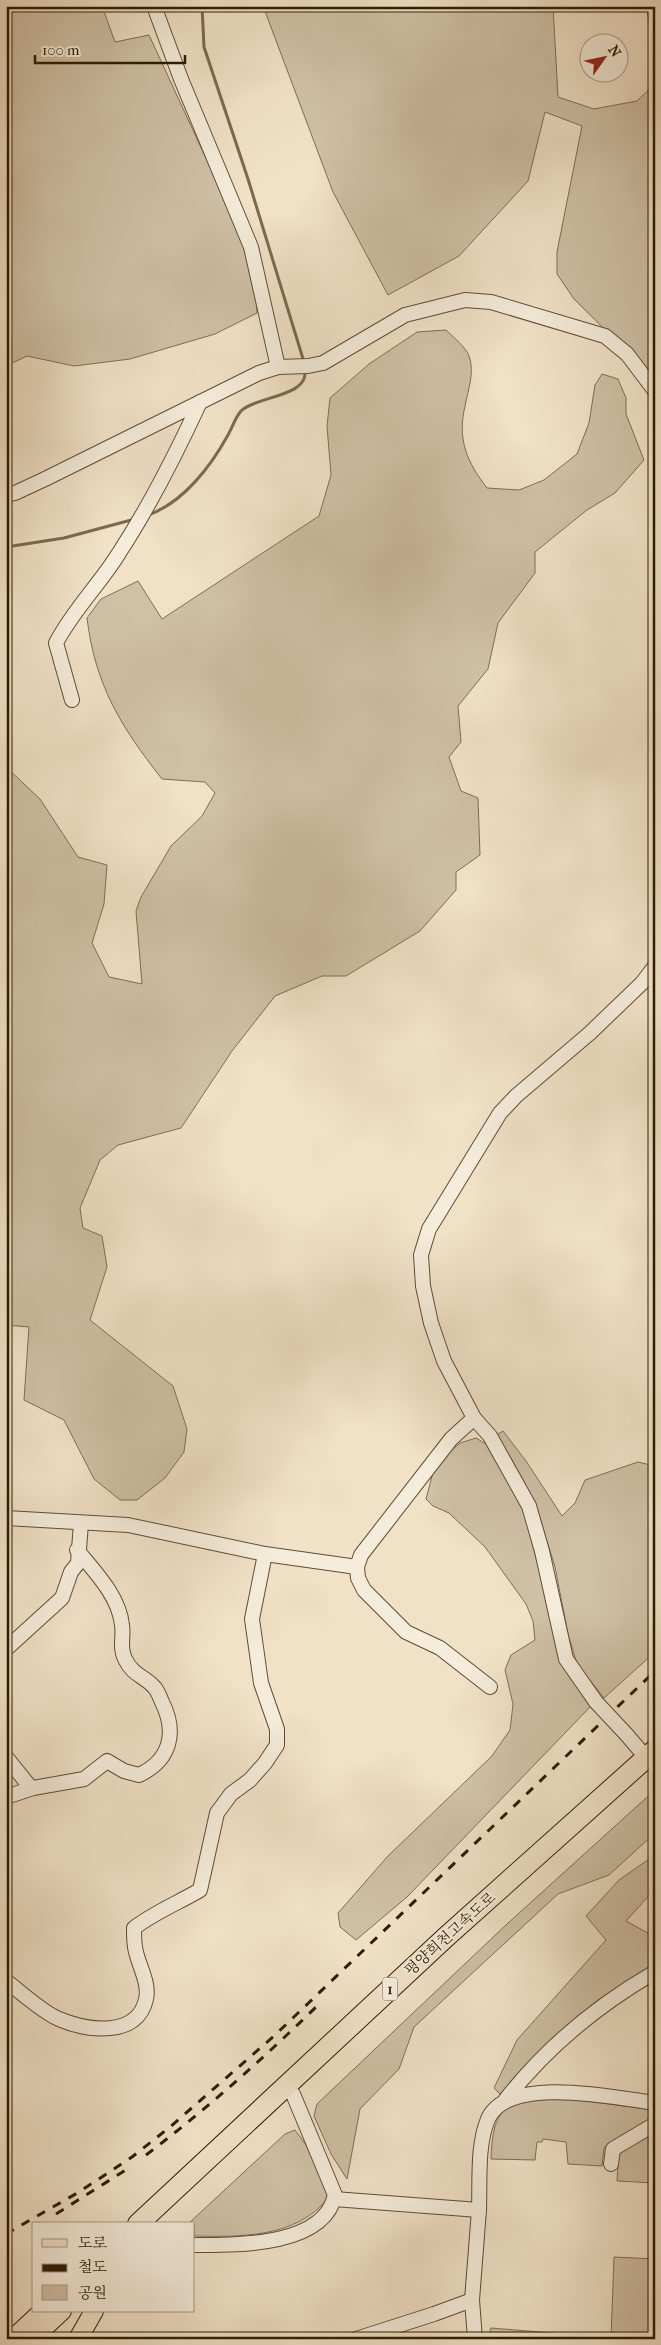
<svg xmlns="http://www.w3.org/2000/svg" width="661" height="2345" viewBox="0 0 661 2345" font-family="'IM FELL French Canon','Noto Serif KR',serif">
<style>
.green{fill:#cfc0a6;stroke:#7e6e54}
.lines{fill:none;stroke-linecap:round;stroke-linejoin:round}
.stream{stroke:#7b6a50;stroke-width:3}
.minor-casing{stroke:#5e4d34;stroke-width:16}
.major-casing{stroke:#2e1c03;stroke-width:20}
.highway-casing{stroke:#2e1c03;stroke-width:22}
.minor{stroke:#f5ecdb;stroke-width:14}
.major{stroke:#f0e1c7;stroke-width:18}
.highway{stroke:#f0e1c7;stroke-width:20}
.rail{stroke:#2e1c03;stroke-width:3;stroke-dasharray:9 9;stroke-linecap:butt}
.minor-bridge-casing{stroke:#5e4d34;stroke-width:16;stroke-linecap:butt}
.minor-bridge{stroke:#f5ecdb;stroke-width:14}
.labels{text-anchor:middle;stroke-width:4;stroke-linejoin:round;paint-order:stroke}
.shield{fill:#f5ecdb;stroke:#6a5a44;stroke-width:1}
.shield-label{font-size:14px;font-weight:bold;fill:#2e1c03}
.street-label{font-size:15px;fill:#2e1c03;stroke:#f5ecdb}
</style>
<rect width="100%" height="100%" fill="#f0e1c7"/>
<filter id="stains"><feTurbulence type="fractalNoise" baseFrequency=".004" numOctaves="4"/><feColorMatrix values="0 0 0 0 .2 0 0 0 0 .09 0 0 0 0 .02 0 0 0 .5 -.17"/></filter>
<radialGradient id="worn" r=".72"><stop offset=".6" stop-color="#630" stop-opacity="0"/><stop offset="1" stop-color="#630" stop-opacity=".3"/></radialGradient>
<g class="green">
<path d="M6 6H102L115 42 149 35 210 167 254 272 257 313 215 334 130 359 74 366 27 356 6 366Z"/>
<path d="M263 6H553L558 97 594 109 637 101 655 84V379L574 299 557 274V252L582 126 545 112 528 181 459 256 388 295 333 192Z"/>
<path d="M646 6H655V52Z"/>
<path d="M446 330C453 337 466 347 469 356 475 372 468 390 465 406 457 440 467 462 487 488L519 490 544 480 577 454 589 423 595 385 602 374 618 379 626 398V414L644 460 615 493 587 510 535 552V573L498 623 488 669 458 706 461 742 449 757 461 791 478 798 480 855 456 872V890L420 931 346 976H322L275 996 232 1051 181 1128 118 1145 100 1160 80 1208 83 1228 102 1236 107 1267 90 1320 173 1386 187 1429 184 1452 165 1478 137 1500H120L94 1479 64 1420 24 1400 29 1327 6 1325V767L40 799 78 857 107 865 104 904 92 943 109 977 142 984 136 911 141 897 171 846 202 816 215 793 205 782 162 779C121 727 95 685 87 618L101 599 138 581 162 619 319 516 331 475 327 426 330 398 369 364 417 332Z"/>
<path d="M503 1431 526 1461 562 1516 575 1503 585 1480 638 1462 655 1466V1652L604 1698 577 1664 568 1634 555 1567 536 1506 495 1436Z"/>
<path d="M476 1438 486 1444 523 1508 565 1669 590 1707 407 1897 356 1940 340 1927 338 1913 388 1856 492 1756 510 1730 513 1704 505 1670 511 1655 535 1640 533 1621 526 1604 485 1547 449 1513 433 1506 426 1499 435 1465 460 1443Z"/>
<path d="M655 1790V1833L609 1875 558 1894 414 2027 399 2069 360 2109 347 2179 331 2154 314 2116 317 2104 507 1924Z"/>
<path d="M655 1855V1889L626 1921 655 1937V1967L555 2039 500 2094 494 2088 517 2040 606 1940 586 1916 619 1880Z"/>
<path d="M555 2097 655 2110V2121L604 2148 602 2166 568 2164 566 2142 543 2139 542 2142H537L535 2160 491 2159C493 2104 505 2104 555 2097Z"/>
<path d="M295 2130C310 2149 325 2174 328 2198 297 2238 240 2237 194 2236V2224H188L285 2134Z"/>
<path d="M655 2133V2183L617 2181 619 2151Z"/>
<path d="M614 2257 655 2259V2339H611Z"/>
<path d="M491 2328 588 2336V2339L489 2334Z"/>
</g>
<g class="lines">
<g class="stream">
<path d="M202 6 204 47 248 179 304 362"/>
<path d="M148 515C183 503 211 466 228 435 233 426 235 418 241 411 256 396 308 397 305 371"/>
<path d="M6 547 64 538 135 519"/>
</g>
<defs>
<g id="minor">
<path d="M154 6 181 79 251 247 278 367"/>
<path d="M6 495 15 493 45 479 259 373 278 367 308 366 323 363 405 315 465 300 491 302 605 336 627 354 655 391"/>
<path d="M72 700 56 643C73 610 100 584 119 553 151 504 176 454 200 402"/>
<path d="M474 1418 451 1439 361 1555 357 1567 358 1578 364 1590 406 1632 440 1648 490 1687"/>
<path d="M6 1518 128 1525 265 1554 357 1567"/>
<path d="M6 1649 62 1598 71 1572 78 1563 81 1523"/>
<path d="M596 1702 566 1659 542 1551 529 1506 490 1436 474 1418 444 1361 431 1323 423 1286 421 1255 429 1229 500 1113 516 1096 590 1033 642 983 655 966"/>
<path d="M626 1734 650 1762"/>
<path d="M6 1757 31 1788"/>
<path d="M6 1797 33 1788 84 1779 107 1761 124 1771 139 1775C171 1760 177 1732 162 1702 160 1697 158 1692 155 1688 144 1675 134 1677 125 1659 119 1646 124 1638 122 1625 119 1596 95 1572 77 1550"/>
<path d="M6 1981C21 1992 42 2012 59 2019 87 2031 138 2038 146 1999 150 1982 137 1963 135 1947 134 1941 134 1934 134 1928 155 1912 178 1903 200 1890L217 1813 231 1794 250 1780 265 1763 277 1745V1729L261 1683 252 1619 265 1554"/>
<path d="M506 2099C547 2047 598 2005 655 1972"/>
<path d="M611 2164 613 2149 655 2124"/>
<path d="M334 2199 479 2210C480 2181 477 2145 488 2119 508 2074 617 2098 655 2103"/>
<path d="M194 2245C235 2245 324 2247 335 2195L293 2094"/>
<path d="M356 2339 434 2314 472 2300"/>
<path d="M475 2339 472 2300 479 2210"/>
</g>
<g id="major">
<path d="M32 2339 62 2311"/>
<path d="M78 2339 94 2311"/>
</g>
<g id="highway">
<path d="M138 2224 446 1937 655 1750"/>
<path d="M14 2339 44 2311"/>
</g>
</defs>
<use href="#minor" class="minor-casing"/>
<use href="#major" class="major-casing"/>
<use href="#highway" class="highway-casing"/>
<use href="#minor" class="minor"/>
<use href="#major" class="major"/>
<use href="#highway" class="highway"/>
<g class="rail">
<path d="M146 2155C207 2109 265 2057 319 2004"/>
<path d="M56 2214 132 2166"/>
<path d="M6 2234 79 2192 132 2157 170 2127 274 2036 655 1671"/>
</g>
<defs>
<path id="minor-bridge" d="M596 1702 626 1734"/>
</defs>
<use href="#minor-bridge" class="minor-bridge-casing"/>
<use href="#minor-bridge" class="minor-bridge"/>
</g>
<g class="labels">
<rect class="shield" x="382.5" y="1977.5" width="15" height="23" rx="4"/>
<g class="shield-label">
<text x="390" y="1994">1</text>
</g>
<g class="street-label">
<text transform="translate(450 1934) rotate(-42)" y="5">평양희천고속도로</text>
</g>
</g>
<rect width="661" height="2345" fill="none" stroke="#f0e1c7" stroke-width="25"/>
<rect x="8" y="8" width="646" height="2330" fill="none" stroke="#2e1c03" stroke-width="2.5"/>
<rect x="12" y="12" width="636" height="2320" fill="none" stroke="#2e1c03"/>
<rect x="32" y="2222" width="162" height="90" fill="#f5ecdb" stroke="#a59985"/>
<rect x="42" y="2239" width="25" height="8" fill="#f0e1c7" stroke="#a59985"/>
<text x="78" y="2248" font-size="15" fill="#2e1c03">도로</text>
<rect x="42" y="2264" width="25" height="8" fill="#2e1c03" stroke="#a59985"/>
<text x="78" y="2272" font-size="15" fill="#2e1c03">철도</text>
<rect x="42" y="2285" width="25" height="15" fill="#cfc0a6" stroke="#a59985"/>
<text x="78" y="2298" font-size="15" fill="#2e1c03">공원</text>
<g transform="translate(604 58) rotate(57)"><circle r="24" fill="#f5ecdb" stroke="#a59985"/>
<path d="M0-4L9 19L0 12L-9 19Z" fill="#8f2418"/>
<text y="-8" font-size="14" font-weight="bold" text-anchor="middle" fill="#2e1c03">N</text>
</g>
<path d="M35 55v8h150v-8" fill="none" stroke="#2e1c03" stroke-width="2.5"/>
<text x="42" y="55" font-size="15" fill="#2e1c03" stroke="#f5ecdb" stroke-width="4" paint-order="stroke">100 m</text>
<rect width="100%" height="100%" filter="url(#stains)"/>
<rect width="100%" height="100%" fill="url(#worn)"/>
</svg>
